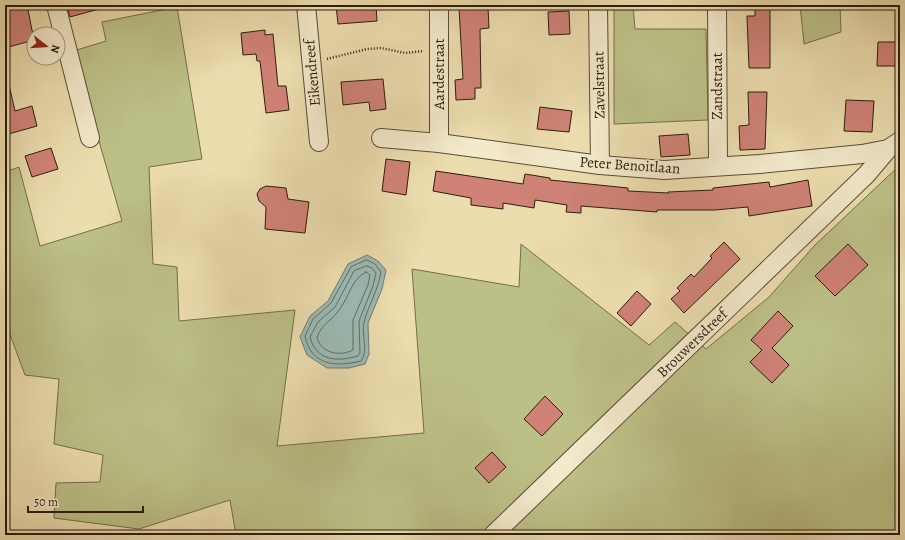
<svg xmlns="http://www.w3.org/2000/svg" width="905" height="540" viewBox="0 0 905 540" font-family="Alegreya,serif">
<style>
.green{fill:#bcc087;stroke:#746e4a}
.water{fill:#9bbab4;stroke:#6e7b72}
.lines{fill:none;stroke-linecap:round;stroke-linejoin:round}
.shore{stroke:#636c61;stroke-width:1}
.building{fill:#d08277;stroke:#2b1d0e}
.minor-casing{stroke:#5b4d36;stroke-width:20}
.path{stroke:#2b1d0e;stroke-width:2.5;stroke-dasharray:1 2;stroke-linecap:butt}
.minor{stroke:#f3e9cb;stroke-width:18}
.labels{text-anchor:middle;stroke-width:3;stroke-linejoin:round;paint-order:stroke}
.street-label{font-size:15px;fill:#2b1d0e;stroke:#f3e9cb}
</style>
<rect width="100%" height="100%" fill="#ecddaf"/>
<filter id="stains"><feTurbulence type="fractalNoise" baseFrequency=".005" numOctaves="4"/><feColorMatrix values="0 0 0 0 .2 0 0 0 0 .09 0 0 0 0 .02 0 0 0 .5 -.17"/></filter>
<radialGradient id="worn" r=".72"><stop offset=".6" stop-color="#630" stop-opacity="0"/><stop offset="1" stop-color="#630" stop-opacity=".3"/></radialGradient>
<g class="green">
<path d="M614 5H633L635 29H706L708 120 614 124Z"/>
<path d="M800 5H840L841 32 804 44Z"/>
<path d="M177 7 202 159 149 167 153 264 177 267 179 321 295 310 277 446 424 433 412 269 519 287 521 244 649 345 675 322 706 349 769 297 815 245 900 165V535H236L230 500 139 529 54 518 56 483 100 482 103 455 54 444 59 379 25 375 5 321V172L19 167 40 246 122 221 92 117 70 52 106 41 102 22Z"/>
</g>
<path class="water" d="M367 255 378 261 386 270 382 289 368 323 369 354 365 364 349 368H327L307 355 300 337 310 316 328 301 348 264Z"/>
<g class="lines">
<g class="shore">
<path d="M367 260 375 264 381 272C378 290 369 304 364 322 361 334 369 350 361 361 336 367 311 366 305 336L313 319 331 303 351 267Z"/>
<path d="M367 266 372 268 376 273 373 286 359 321 360 353 358 356C337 362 316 361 310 337L318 322 335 307 354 271Z"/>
<path d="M366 272 370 275 368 285 353 320V350C340 357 320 353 317 337 324 321 331 322 339 310 349 298 351 279 366 272Z"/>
</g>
</g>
<g class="building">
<path d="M13 5H27L34 40 5 48V29L7 28 6 21 10 20 6 7Z"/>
<path d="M67 5H99V9L70 17Z"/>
<path d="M336 5H376L377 21 338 24Z"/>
<path d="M755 5H770V68H749L747 16H755Z"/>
<path d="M488 7 489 28 480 29 481 88H475V99L456 100 455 80 463 79 459 8Z"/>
<path d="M569 11 570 34 549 35 548 12Z"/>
<path d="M265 30V35L273 34 278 86H286L289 110 266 113 260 61H257L256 54 243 55 241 33Z"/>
<path d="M878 42H900V66H877Z"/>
<path d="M383 79 386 109 370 111 369 102 343 105 341 82Z"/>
<path d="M5 89H10L15 111 32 106 37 126 5 135Z"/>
<path d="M748 92H767L765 149 740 150 739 126 749 125Z"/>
<path d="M846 100 874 101 872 132 844 131Z"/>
<path d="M540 107 572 111 569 132 537 129Z"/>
<path d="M688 134 690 155 661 157 659 136Z"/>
<path d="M51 148 58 169 32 177 25 156Z"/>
<path d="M386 159 410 162 406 195 382 191Z"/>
<path d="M436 171 523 184 525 174 550 178V180L628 188V191L669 193 668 192 713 190V188L769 182 770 187 808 180 812 206 749 216 748 207 715 210H657V212L581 206V213L566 212 567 205 535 200 534 208 503 203V209L471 205V198L433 191Z"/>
<path d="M266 186 286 188 288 199 309 202 305 233 265 229 266 207 259 201 257 194 260 189Z"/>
<path d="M724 242 740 259 684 313 671 299 680 291 677 288 691 274 694 277 712 258 710 256Z"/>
<path d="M848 244 868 265 835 296 815 276Z"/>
<path d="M637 291 651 304 631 326 617 313Z"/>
<path d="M778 311 793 326 772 348 789 365 772 383 750 362 762 350 751 340Z"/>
<path d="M545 396 563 414 542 436 524 419Z"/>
<path d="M492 452 506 467 489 483 475 468Z"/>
</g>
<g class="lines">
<defs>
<g id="minor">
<path d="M56 5 90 138"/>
<path d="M306 5 319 142"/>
<path d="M439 5V143"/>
<path d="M598 5 600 165"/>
<path d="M717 5 718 166"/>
<path d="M381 138 439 143 600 165 664 170 760 164 862 154 888 149 900 141"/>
<path d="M493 535 867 174 888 149"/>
</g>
</defs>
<use href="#minor" class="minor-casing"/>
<path class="path" d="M327 59 367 49 381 48 405 53 424 51"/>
<use href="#minor" class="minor"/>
</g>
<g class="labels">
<g class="street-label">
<text transform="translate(312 73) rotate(-95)" y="5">Eikendreef</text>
<text transform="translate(439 74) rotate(-90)" y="5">Aardestraat</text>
<text transform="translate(599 85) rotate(-91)" y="5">Zavelstraat</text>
<text transform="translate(717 86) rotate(-90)" y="5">Zandstraat</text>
<text transform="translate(630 165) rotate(4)" y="5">Peter Benoitlaan</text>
<text transform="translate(692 343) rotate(-44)" y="5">Brouwersdreef</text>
</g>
</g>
<rect width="905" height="540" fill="none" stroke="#ecddaf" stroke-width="20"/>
<rect x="6" y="6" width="893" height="528" fill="none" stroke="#2b1d0e" stroke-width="2"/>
<rect x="10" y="10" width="885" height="520" fill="none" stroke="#2b1d0e"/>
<g transform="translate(46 46) rotate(107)"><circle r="19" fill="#f3e9cb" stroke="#a3977f"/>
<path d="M0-3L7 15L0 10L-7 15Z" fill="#8f2418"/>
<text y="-6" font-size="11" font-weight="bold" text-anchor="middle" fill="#2b1d0e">N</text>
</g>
<path d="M28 506v6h115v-6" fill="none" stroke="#2b1d0e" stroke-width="2"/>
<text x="34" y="506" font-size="12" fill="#2b1d0e" stroke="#f3e9cb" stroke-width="3" paint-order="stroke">50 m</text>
<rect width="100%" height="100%" filter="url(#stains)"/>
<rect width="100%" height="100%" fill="url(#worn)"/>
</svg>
